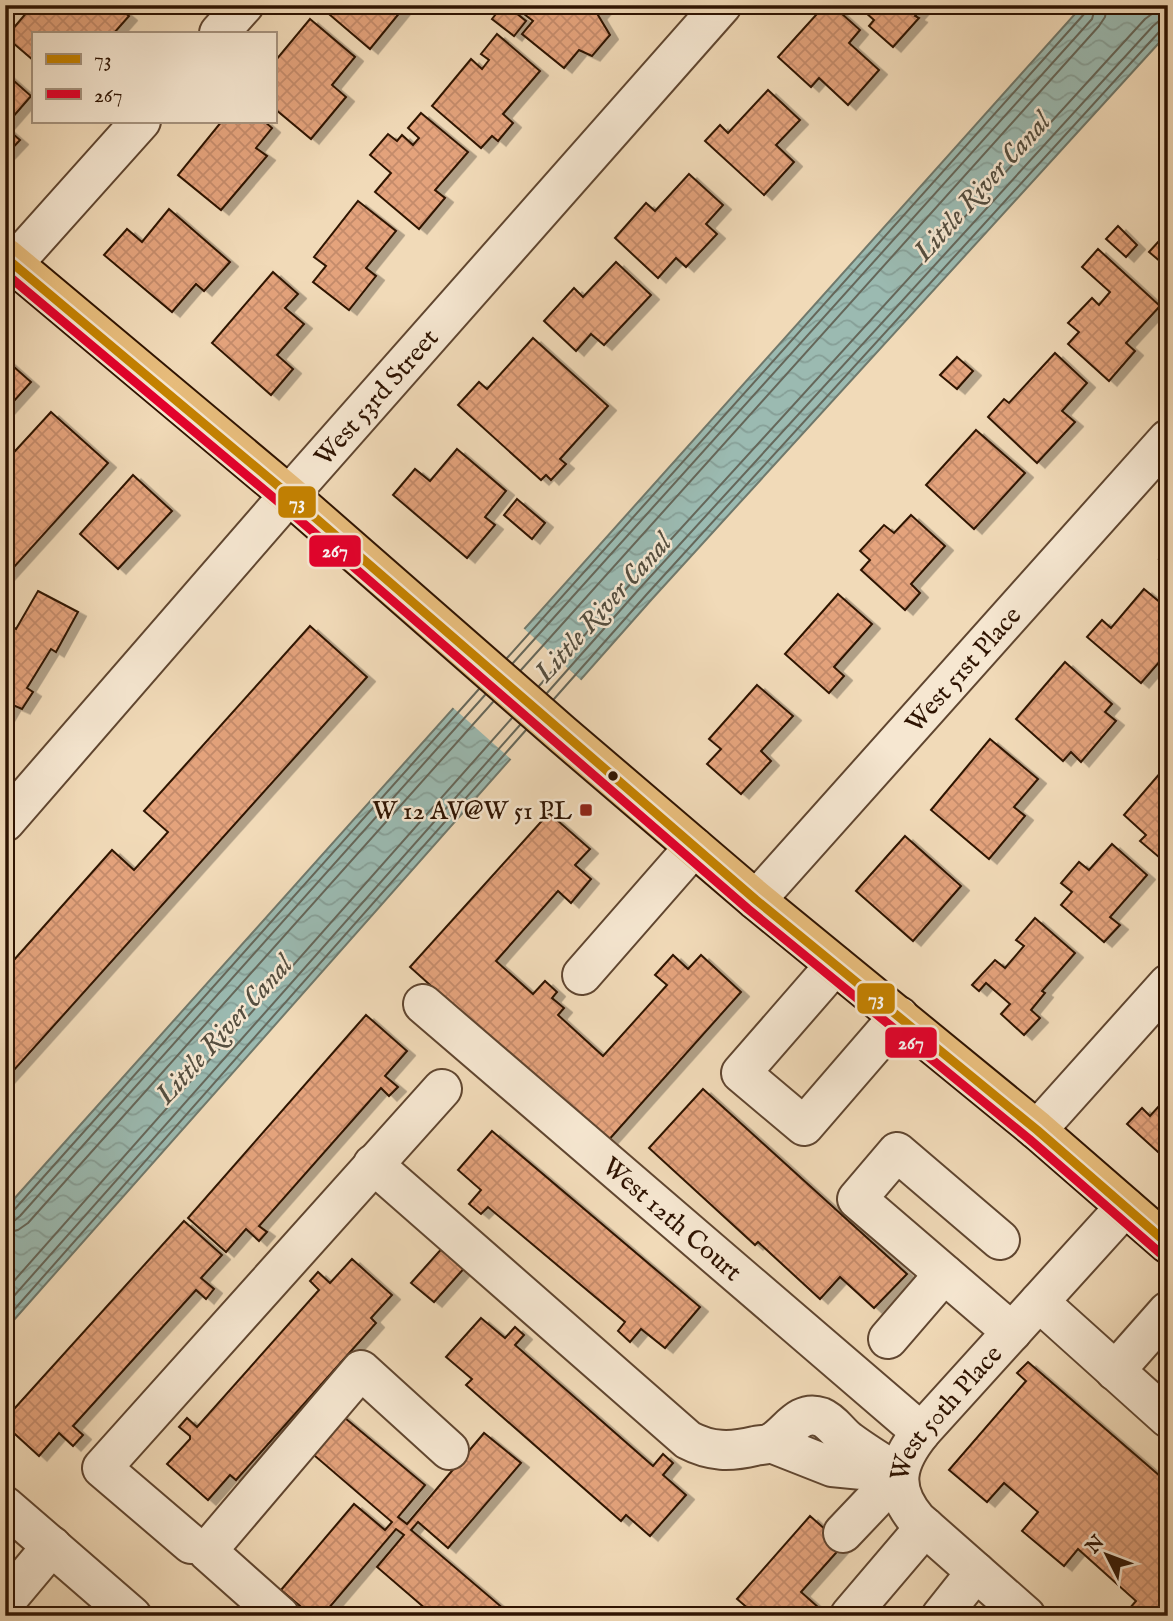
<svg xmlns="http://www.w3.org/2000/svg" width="1173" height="1621" viewBox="0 0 1173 1621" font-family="'IM FELL English',serif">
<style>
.water{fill:url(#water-waves);stroke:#70786b;stroke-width:2}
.pier{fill:#f1dab8}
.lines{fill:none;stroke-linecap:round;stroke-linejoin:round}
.shore{stroke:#65675a;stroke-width:2}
.building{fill:url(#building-cross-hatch);stroke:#2f1402;stroke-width:2;filter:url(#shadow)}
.minor-casing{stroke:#604630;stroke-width:42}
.major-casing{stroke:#2f1402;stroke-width:42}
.minor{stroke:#f6e7d1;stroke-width:38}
.major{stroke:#e8bd7c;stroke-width:38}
.bus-1-casing{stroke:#f6e7d1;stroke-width:14}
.bus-2-casing{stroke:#f6e7d1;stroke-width:14}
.bus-1{stroke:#c58200;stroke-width:9}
.bus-2{stroke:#e4002b;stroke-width:9}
.bus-dot{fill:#2f1402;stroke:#f6e7d1;stroke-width:2.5}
.poi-dot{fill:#8f2418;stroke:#f6e7d1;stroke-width:2.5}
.labels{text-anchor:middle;stroke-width:5;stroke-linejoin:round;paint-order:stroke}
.street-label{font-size:26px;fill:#2f1402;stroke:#f6e7d1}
.poi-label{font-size:26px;fill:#2f1402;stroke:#f6e7d1;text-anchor:end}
.water-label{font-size:28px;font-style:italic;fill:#554e3f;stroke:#f6e7d1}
.line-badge{stroke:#f6e7d1;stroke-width:2.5}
.badge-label{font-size:19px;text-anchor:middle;font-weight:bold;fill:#fff}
</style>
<defs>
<pattern id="water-waves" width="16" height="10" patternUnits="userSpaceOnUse" patternTransform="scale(1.75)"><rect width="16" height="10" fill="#9bbab1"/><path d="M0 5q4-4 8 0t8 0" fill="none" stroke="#869f97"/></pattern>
<pattern id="building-cross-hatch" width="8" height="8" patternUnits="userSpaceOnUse" patternTransform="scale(1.75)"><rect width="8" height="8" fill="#e4a37c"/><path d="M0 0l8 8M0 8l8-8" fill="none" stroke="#c48b6a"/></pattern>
<filter id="shadow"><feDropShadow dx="8" dy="4.5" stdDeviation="0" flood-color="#0004"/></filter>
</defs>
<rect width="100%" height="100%" fill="#f1dab8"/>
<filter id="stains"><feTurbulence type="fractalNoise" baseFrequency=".00286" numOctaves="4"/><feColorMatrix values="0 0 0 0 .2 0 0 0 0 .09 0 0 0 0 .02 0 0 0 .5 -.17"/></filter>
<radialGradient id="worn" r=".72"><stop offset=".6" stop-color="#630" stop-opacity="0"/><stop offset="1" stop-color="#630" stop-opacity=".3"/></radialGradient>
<path class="water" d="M1083 5H1168V33L652 599 5 1330V1209Z"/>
<path class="pier" d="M521 626 583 682 513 761 450 705Z"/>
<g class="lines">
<g class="shore">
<path d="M507 658 1085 13 1087 5"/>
<path d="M513 663 1092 19 1096 5"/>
<path d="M521 670 1099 26 1105 17 1107 5"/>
<path d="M539 686 633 581 1145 19 1156 11 1168 9"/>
<path d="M547 693 640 588 1153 26 1159 21 1168 20"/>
<path d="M554 699 647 594 1160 31 1168 29"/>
<path d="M5 1213 14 1210 479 689"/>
<path d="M5 1222 14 1221 20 1216 485 695"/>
<path d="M5 1233 18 1230 28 1223 493 702"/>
<path d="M5 1291 512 718"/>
<path d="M5 1306 520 725"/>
<path d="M5 1320 526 730"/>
</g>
</g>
<g class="building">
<path d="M33 5H116L129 16 114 33H33V60L6 37Z"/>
<path d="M327 5H406L370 49 323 9Z"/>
<path d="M503 5H506L526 21 514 36 492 19Z"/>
<path d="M530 5H607L598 15 610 35 592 56 579 50 564 68 522 34 533 21 524 14Z"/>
<path d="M825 5H832L860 30 849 43 879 70 848 105 819 78 811 87 778 57Z"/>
<path d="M857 5H925L915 16 919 18 893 47 869 26 874 20Z"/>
<path d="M310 19 355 57 332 85 346 97 311 139 275 109V61Z"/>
<path d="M497 34 540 71 503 114 513 123 498 141 492 136 481 148 432 106 471 59 482 69 489 60 481 54Z"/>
<path d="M5 73 31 96 5 126Z"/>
<path d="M768 90 800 120 776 145 794 162 764 195 705 141 720 125 728 133Z"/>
<path d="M421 113 468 152 435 190 445 198 419 229 375 192 391 173 370 155 388 134 397 141 402 135 413 145 419 138 408 128Z"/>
<path d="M222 121H264L272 128 256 148 267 156 221 210 178 175Z"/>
<path d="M5 127 20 140 5 156Z"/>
<path d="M689 174 723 205 706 224 717 234 686 267 676 258 658 278 615 238 646 203 655 211Z"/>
<path d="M358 201 396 231 366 268 376 276 349 310 313 282 326 266 314 257Z"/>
<path d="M169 209 230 262 204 291 196 284 172 312 104 255 127 229 142 242Z"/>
<path d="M1118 226 1137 245 1126 257 1106 239Z"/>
<path d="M1168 231V268L1149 252Z"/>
<path d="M1098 249 1160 306 1126 343 1135 351 1109 381 1068 344 1079 332 1068 323 1092 298 1099 305 1110 292 1082 267Z"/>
<path d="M616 262 651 295 604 345 591 334 576 351 544 321 574 288 583 297Z"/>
<path d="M273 272 298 294 285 308 304 324 277 355 293 369 271 395 212 343Z"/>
<path d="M533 338 608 406 560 459 566 464 551 480 546 475 541 480 458 405 479 382 487 389Z"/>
<path d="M1055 353 1087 383 1062 411 1075 422 1037 463 988 417 1004 399 1009 403Z"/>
<path d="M957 357 973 371 957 389 940 375Z"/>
<path d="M5 359 31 382 5 411Z"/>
<path d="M51 412 108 463 5 577V462Z"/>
<path d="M976 430 1025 473 974 529 926 485Z"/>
<path d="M457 449 506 491 485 517 495 525 467 558 393 495 415 469 430 481Z"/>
<path d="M133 475 172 511 118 569 80 534Z"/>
<path d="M517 499 545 523 532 539 504 515Z"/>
<path d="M911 515 945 546 911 584 920 593 905 610 861 570 870 560 860 551 884 525 894 533Z"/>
<path d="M1168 549V566L1159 559Z"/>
<path d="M1144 589 1168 609V652L1141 683 1087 637 1102 620 1111 628Z"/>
<path d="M38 591 78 612 56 652 51 649 27 688 33 692 22 709 13 705 5 719V632L10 624 16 629Z"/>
<path d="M838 594 872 624 834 667 844 676 829 693 785 654Z"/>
<path d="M310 626 367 677 5 1080V970L112 850 134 870 168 832 144 811Z"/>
<path d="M1065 662 1112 704 1105 712 1116 721 1081 762 1071 752 1063 761 1016 719Z"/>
<path d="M757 685 793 716 761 751 771 761 741 794 707 764 721 749 709 739Z"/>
<path d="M990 739 1038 779 1014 807 1025 816 989 859 931 810Z"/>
<path d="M1168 764V850L1160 858 1140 841 1146 835 1124 815Z"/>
<path d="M549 813 590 849 575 865 591 879 571 903 558 891 496 961 533 994 545 981 557 992 552 998 564 1008 558 1015 603 1056 667 985 655 975 673 955 688 969 701 955 741 992 606 1143 410 967Z"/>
<path d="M905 836 961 886 913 941 856 891Z"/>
<path d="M1112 844 1147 875 1110 917 1120 925 1104 942 1061 905 1072 892 1061 883 1079 862 1089 870Z"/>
<path d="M1035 918 1075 953 1042 991 1045 993 1031 1010 1040 1018 1024 1035 1001 1014 1010 1004 986 983 979 991 972 985 995 960 1005 968 1024 946 1016 940Z"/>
<path d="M366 1015 407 1051 385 1076 398 1087 389 1096 381 1088 259 1226 267 1232 259 1241 246 1229 226 1252 188 1218Z"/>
<path d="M703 1089 907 1274 874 1308 840 1277 820 1299 758 1242 755 1245 649 1148Z"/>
<path d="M1168 1096V1161L1127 1124 1142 1108 1150 1116Z"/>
<path d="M492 1131 700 1307 665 1348 641 1329 630 1342 618 1331 625 1322 488 1207 481 1214 469 1204 481 1190 458 1170Z"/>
<path d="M184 1221 222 1255 201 1278 214 1289 206 1299 196 1290 73 1426 83 1435 73 1446 59 1433 39 1456 5 1425V1419Z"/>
<path d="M445 1245 467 1265 434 1302 411 1283Z"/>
<path d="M352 1259 392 1295 371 1318 376 1323 236 1480 230 1475 208 1500 167 1464 190 1439V1436L179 1427 187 1418 197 1427 319 1290 310 1281 318 1272 330 1283Z"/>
<path d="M481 1318 505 1338 515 1327 524 1335 515 1345 653 1466 663 1454 673 1463 663 1475 686 1495 650 1536 626 1515 621 1521 466 1385 472 1379 446 1357Z"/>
<path d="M1028 1362 1168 1483V1616H1123L1136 1601 1078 1549 1064 1566 1022 1531 1038 1512 1004 1483 987 1502 949 1470 1026 1381 1017 1373Z"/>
<path d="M339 1413 425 1485 398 1517 407 1524 484 1433 521 1463 448 1548 418 1522 411 1530 512 1616H434L377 1567 404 1535 396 1529 322 1616H312L281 1590 354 1504 385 1530 392 1522 308 1450Z"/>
<path d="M810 1516 843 1545 801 1592 828 1616H757L737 1599Z"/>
</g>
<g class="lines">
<defs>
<g id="minor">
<path d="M219 33 244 5"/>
<path d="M13 264 141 121"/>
<path id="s1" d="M5 822 289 495 722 5"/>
<path id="s2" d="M756 900 1168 439"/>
<path d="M835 965 741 1073 804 1126 899 1016"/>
<path d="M582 975 694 847"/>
<path id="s3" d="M423 1004 921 1432"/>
<path d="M1037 1130 1168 984"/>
<path d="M373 1164 688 1440C711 1452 730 1452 755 1446 760 1445 767 1445 771 1443 788 1434 798 1409 821 1417 833 1422 839 1434 849 1441 865 1453 882 1463 899 1474"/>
<path d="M1000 1240 897 1152 857 1199 1012 1332"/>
<path d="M1039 1302 1168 1418"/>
<path d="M888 1339 944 1274"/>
<path d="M1115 1371 1168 1311"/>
<path d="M771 1443 832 1467 893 1473"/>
<path d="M5 1506 132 1616"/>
<path d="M843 1533 899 1474"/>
<path d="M191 1544 102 1468 442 1089"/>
<path d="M5 1602 52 1546"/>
<path d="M850 1615 925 1527"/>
<path d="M280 1616 207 1551 361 1370 449 1450"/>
<path d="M941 1616 976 1572"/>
<path id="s4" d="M1026 1616 917 1520C890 1488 896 1463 921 1432L1125 1207"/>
</g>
<path id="major" d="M5 257 289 495 562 734 756 900 1037 1130 1168 1244"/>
</defs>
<use href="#minor" class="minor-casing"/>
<use href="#major" class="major-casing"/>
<use href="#minor" class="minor"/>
<use href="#major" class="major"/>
<defs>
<path id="bus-1" d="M5 257 289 495 756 900 1037 1130 1168 1244"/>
<path id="bus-2" d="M5 273 281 504 748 909 1029 1139 1160 1253"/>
</defs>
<use href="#bus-1" class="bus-1-casing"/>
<use href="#bus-2" class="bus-2-casing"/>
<use href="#bus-1" class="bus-1"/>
<use href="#bus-2" class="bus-2"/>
</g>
<circle class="bus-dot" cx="613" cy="776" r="6"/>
<rect class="poi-dot" x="579" y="803" width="14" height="14" rx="3.5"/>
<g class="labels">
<g class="street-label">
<text dy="9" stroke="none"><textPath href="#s1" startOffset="564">West 53rd Street</textPath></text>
<text dy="9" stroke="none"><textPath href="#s2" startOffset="310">West 51st Place</textPath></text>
<text dy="9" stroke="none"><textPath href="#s3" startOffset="329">West 12th Court</textPath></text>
<text dy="9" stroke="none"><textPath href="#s4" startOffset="273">West 50th Place</textPath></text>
</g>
<g class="poi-label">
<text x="572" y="819">W 12 AV@W 51 PL</text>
</g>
<g class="water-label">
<text transform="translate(981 186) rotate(-48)" y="10">Little River Canal</text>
<text transform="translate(602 607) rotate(-48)" y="10">Little River Canal</text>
<text transform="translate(223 1029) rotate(-48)" y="10">Little River Canal</text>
</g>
</g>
<g class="line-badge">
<rect x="277" y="485" width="40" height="34" rx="7" fill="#c58200"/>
<rect x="308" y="534" width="54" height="34" rx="7" fill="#e4002b"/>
<rect x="856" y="982" width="40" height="33" rx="7" fill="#c58200"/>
<rect x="884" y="1026" width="54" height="33" rx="7" fill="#e4002b"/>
</g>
<g class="badge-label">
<text x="297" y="509">73</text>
<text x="335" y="557">267</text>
<text x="876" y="1005">73</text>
<text x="911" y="1049">267</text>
</g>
<rect width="1173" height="1621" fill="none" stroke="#f1dab8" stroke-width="28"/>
<rect x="7" y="7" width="1159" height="1607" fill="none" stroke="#2f1402" stroke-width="3.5"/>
<rect x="14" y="14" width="1145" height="1593" fill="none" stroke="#2f1402" stroke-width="2"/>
<rect x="32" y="32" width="245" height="91" fill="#f6e7d1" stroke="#a6937e" stroke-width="2"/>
<rect x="46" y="54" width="35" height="10" fill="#c58200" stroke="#a6937e" stroke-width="2"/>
<text x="94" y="66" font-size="21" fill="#2f1402">73</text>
<rect x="46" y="89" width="35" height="10" fill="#e4002b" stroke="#a6937e" stroke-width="2"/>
<text x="94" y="102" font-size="21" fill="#2f1402">267</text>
<g transform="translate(1107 1555) rotate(312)" stroke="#f6e7d1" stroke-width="5" paint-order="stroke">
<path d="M0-5L12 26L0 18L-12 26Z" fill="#2f1402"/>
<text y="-10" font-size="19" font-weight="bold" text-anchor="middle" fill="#2f1402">N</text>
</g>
<rect width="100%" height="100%" filter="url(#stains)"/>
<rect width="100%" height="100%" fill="url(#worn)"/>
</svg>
